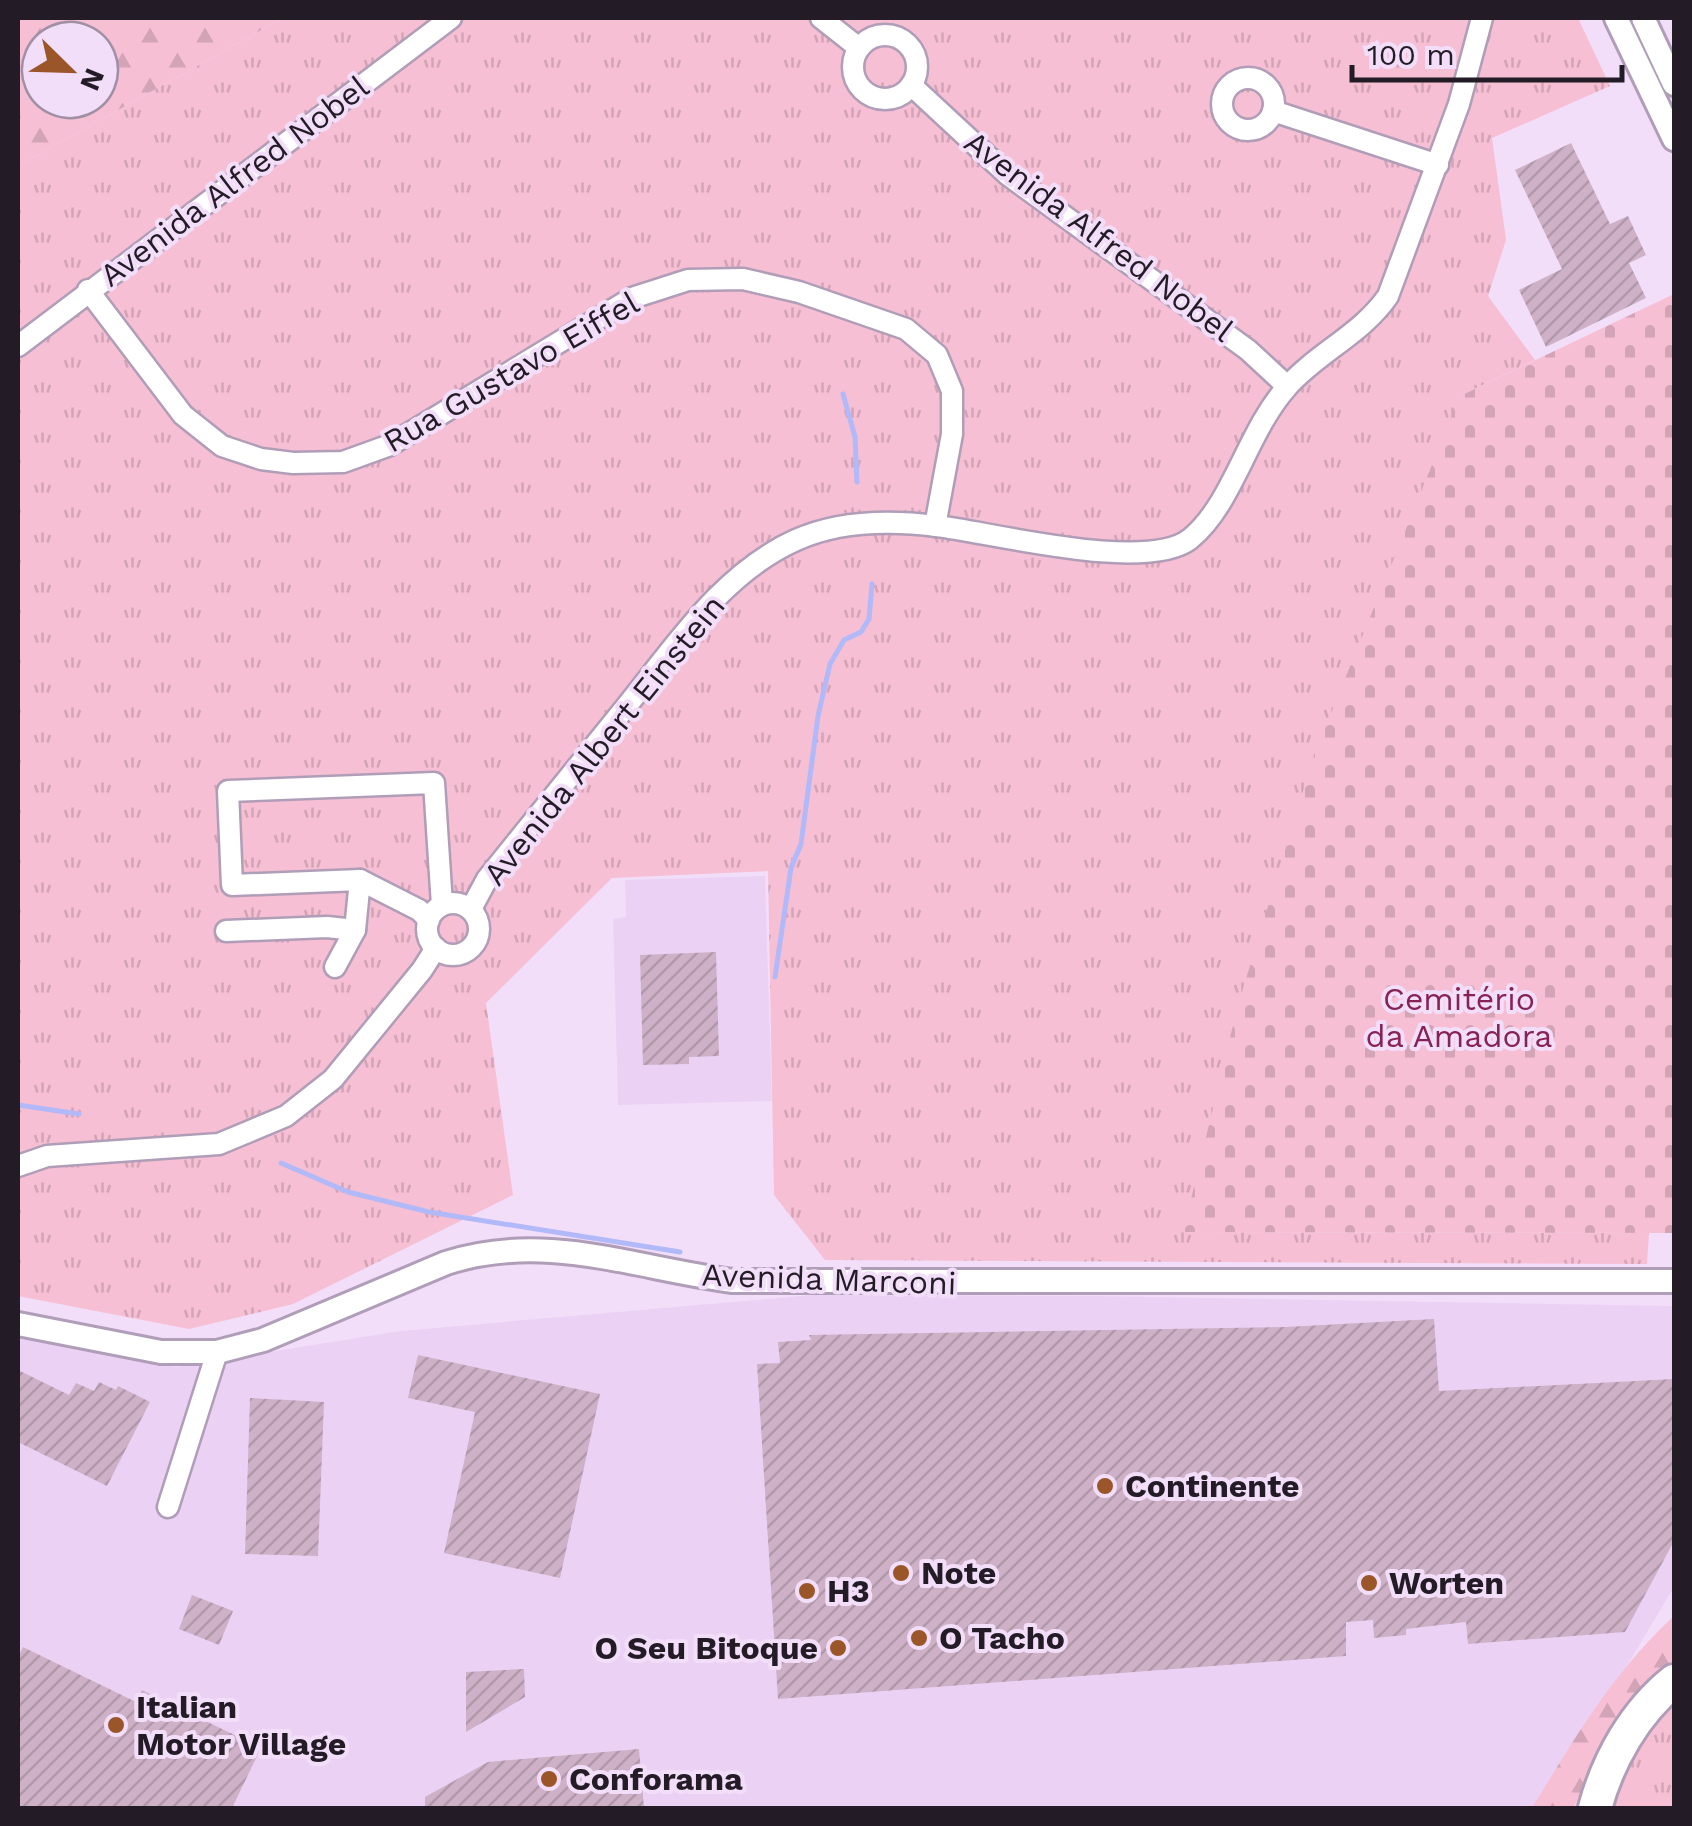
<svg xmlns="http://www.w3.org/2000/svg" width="1692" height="1826" viewBox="0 0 1692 1826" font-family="'Work Sans',sans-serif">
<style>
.built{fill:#ebd2f5}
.grass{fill:url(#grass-tufts)}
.forest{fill:url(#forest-firs);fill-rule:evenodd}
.cemetery{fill:url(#cemetery-stones)}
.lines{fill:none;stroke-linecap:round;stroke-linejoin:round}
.stream{stroke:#b1b9f9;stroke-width:5}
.building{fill:url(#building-hatch)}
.minor-casing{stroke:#b09db8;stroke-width:25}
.tertiary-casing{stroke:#b09db8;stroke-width:28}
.trunk-casing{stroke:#b09db8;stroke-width:38}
.minor{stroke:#fff;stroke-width:20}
.tertiary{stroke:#fff;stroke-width:22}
.trunk{stroke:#fff;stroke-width:32}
.poi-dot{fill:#9a5529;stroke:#f3defa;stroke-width:4}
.labels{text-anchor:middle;stroke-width:8;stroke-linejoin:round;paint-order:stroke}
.street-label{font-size:32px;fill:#231c26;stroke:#f3defa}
.park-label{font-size:32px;fill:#872254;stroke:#f3defa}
.poi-label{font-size:32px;font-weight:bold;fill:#231c26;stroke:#f3defa;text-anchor:start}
</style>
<defs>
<pattern id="grass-tufts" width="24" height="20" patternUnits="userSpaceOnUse" patternTransform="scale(2.5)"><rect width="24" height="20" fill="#f6bfd3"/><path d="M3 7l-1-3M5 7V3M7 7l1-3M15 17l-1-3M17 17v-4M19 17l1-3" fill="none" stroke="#d3a4b5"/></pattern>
<pattern id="forest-firs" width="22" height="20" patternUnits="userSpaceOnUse" patternTransform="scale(2.5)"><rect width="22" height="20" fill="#f6bfd3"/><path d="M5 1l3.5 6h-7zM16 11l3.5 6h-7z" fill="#d3a4b5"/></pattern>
<pattern id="cemetery-stones" width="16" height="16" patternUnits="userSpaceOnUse" patternTransform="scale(2.5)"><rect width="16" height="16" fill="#f6bfd3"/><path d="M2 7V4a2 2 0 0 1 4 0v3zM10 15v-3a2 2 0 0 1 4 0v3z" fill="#d3a4b5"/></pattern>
<pattern id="building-hatch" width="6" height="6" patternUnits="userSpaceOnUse" patternTransform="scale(2.5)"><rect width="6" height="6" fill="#ceb1c6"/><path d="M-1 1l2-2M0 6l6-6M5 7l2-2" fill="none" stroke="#b198aa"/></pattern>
</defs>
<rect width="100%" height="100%" fill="#f3defa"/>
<g class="built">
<path d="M765 876 772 1101 618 1105 613 919 626 917 625 880Z"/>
<path d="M813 1295 1091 1296 1674 1306V1587L1542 1808H18V1336L176 1367 400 1331Z"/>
</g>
<g class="grass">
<path d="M283 18H1578L1610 86 1492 138 1506 240 1488 296 1535 360 1460 396 1184 1232 1649 1233 1647 1264 825 1260 774 1195 768 871 612 878 486 1003 513 1195 293 1304 189 1329 18 1296V166Z"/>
<path d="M1674 1695V1808H1606L1621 1764Z"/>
</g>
<g class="forest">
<path d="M18 18H283L18 166ZM40 40H100V100H40Z"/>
<path d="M1674 1616V1660C1620 1698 1598 1749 1574 1808H1532C1574 1739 1614 1671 1674 1616Z"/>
</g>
<path class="cemetery" d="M1674 294V1233L1183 1232 1238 1005 1314 755 1460 396Z"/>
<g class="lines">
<g class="stream">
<path d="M843 394 855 437 857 482"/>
<path d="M775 977 791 868 801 844 818 716 830 664 844 640 861 632 869 619 872 584"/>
<path d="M18 1105 79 1114"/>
<path d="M281 1163 348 1192 429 1212 680 1252"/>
</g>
</g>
<g class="building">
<path d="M1571 143 1610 224 1628 216 1646 255 1629 263 1646 298 1546 347 1519 290 1562 269 1515 170Z"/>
<path d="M716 952 719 1056 689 1057V1064L643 1065 640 955Z"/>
<path d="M1434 1319 1439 1391 1674 1379V1541L1625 1632 1468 1644 1466 1622 1406 1629V1635L1374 1638 1373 1620 1346 1622V1656L778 1699 757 1364 780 1363 778 1342 811 1340 809 1335 1286 1327Z"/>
<path d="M418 1355 600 1394 560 1578 444 1553 475 1412 408 1398Z"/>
<path d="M18 1370 69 1395 76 1383 94 1391 99 1382 116 1390 118 1386 150 1402 107 1486 18 1442Z"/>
<path d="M250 1398 324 1402 318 1556 245 1554Z"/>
<path d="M192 1595 233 1611 219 1645 179 1629Z"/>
<path d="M23 1647 136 1702 142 1690 261 1748 232 1808H18V1657Z"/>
<path d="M524 1669 525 1697 466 1732V1672Z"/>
<path d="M639 1749 644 1808H425V1797L488 1762Z"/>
</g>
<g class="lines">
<defs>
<g id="minor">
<path d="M821 18 859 48"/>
<circle cx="885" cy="67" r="32"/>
<circle cx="1248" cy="104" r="26"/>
<path d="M911 85 1008 175 1248 350 1287 386"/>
<path d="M1273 111 1438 165"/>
<path d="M88 290 183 415 222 446 261 459 293 463 343 462 390 445 632 298 688 280 743 279 799 292 906 329 937 355 952 391V434L935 526"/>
<path d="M18 346 451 18"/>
<circle cx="453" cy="929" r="26"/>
<path d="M471 909 487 879C533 822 579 765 625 708 674 648 722 573 796 540 840 520 890 520 937 526 994 533 1146 573 1190 539 1233 504 1247 432 1287 387 1317 353 1362 334 1388 296L1459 104 1482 18"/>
<path d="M429 920 419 910 360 880 232 885 228 791 434 783 442 905"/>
<path d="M226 931 327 927 355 930"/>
<path d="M335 967 355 930 360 880"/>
<path d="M18 1166 47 1156 219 1144 286 1116 333 1079 422 970 436 948"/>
<path d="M168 1507 217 1352"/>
</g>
<g id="tertiary">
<path d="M1616 18 1674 139"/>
<path d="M1643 18 1674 84"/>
<path d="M18 1324 161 1352H217L263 1340 446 1263C545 1231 634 1268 733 1281H1674"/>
</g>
<path id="trunk" d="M1595 1808C1608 1760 1635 1712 1674 1681"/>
</defs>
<use href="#minor" class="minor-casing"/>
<use href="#tertiary" class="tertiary-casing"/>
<use href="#trunk" class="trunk-casing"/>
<use href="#minor" class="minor"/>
<use href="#tertiary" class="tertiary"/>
<use href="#trunk" class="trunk"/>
</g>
<g class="poi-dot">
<circle cx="1105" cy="1486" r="10"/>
<circle cx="901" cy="1573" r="10"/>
<circle cx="1369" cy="1583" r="10"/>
<circle cx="807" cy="1591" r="10"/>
<circle cx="919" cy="1638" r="10"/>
<circle cx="838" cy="1648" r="10"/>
<circle cx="116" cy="1725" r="10"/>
<circle cx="549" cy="1779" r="10"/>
</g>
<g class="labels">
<g class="street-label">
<text transform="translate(234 181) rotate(-37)" y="11">Avenida Alfred Nobel</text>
<text transform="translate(1099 236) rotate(37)" y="11">Avenida Alfred Nobel</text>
<text transform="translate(511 372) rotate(-30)" y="11">Rua Gustavo Eiffel</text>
<text transform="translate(604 740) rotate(-51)" y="11">Avenida Albert Einstein</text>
<text transform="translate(829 1279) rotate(2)" y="11">Avenida Marconi</text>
</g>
<g class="park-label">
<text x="1459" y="1010">Cemitério<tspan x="1459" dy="37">da Amadora</tspan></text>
</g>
<g class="poi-label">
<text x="1125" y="1497">Continente</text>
<text x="921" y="1584">Note</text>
<text x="1389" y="1594">Worten</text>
<text x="827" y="1602">H3</text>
<text x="939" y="1649">O Tacho</text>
<text x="818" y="1659" text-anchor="end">O Seu Bitoque</text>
<text x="136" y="1718">Italian<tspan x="136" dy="37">Motor Village</tspan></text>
<text x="569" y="1790">Conforama</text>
</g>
</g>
<rect width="1692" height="1826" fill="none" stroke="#231c26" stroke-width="40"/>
<g transform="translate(70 70) rotate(113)"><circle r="48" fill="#f3defa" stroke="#a090a5" stroke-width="2.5"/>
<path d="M0-8L18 38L0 25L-18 38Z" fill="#9a5529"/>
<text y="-15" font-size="28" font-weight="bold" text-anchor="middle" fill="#231c26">N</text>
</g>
<path d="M1352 65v15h270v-15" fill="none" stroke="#231c26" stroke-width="5"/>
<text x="1367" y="65" font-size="30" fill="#231c26" stroke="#f3defa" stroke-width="8" paint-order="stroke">100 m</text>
</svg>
